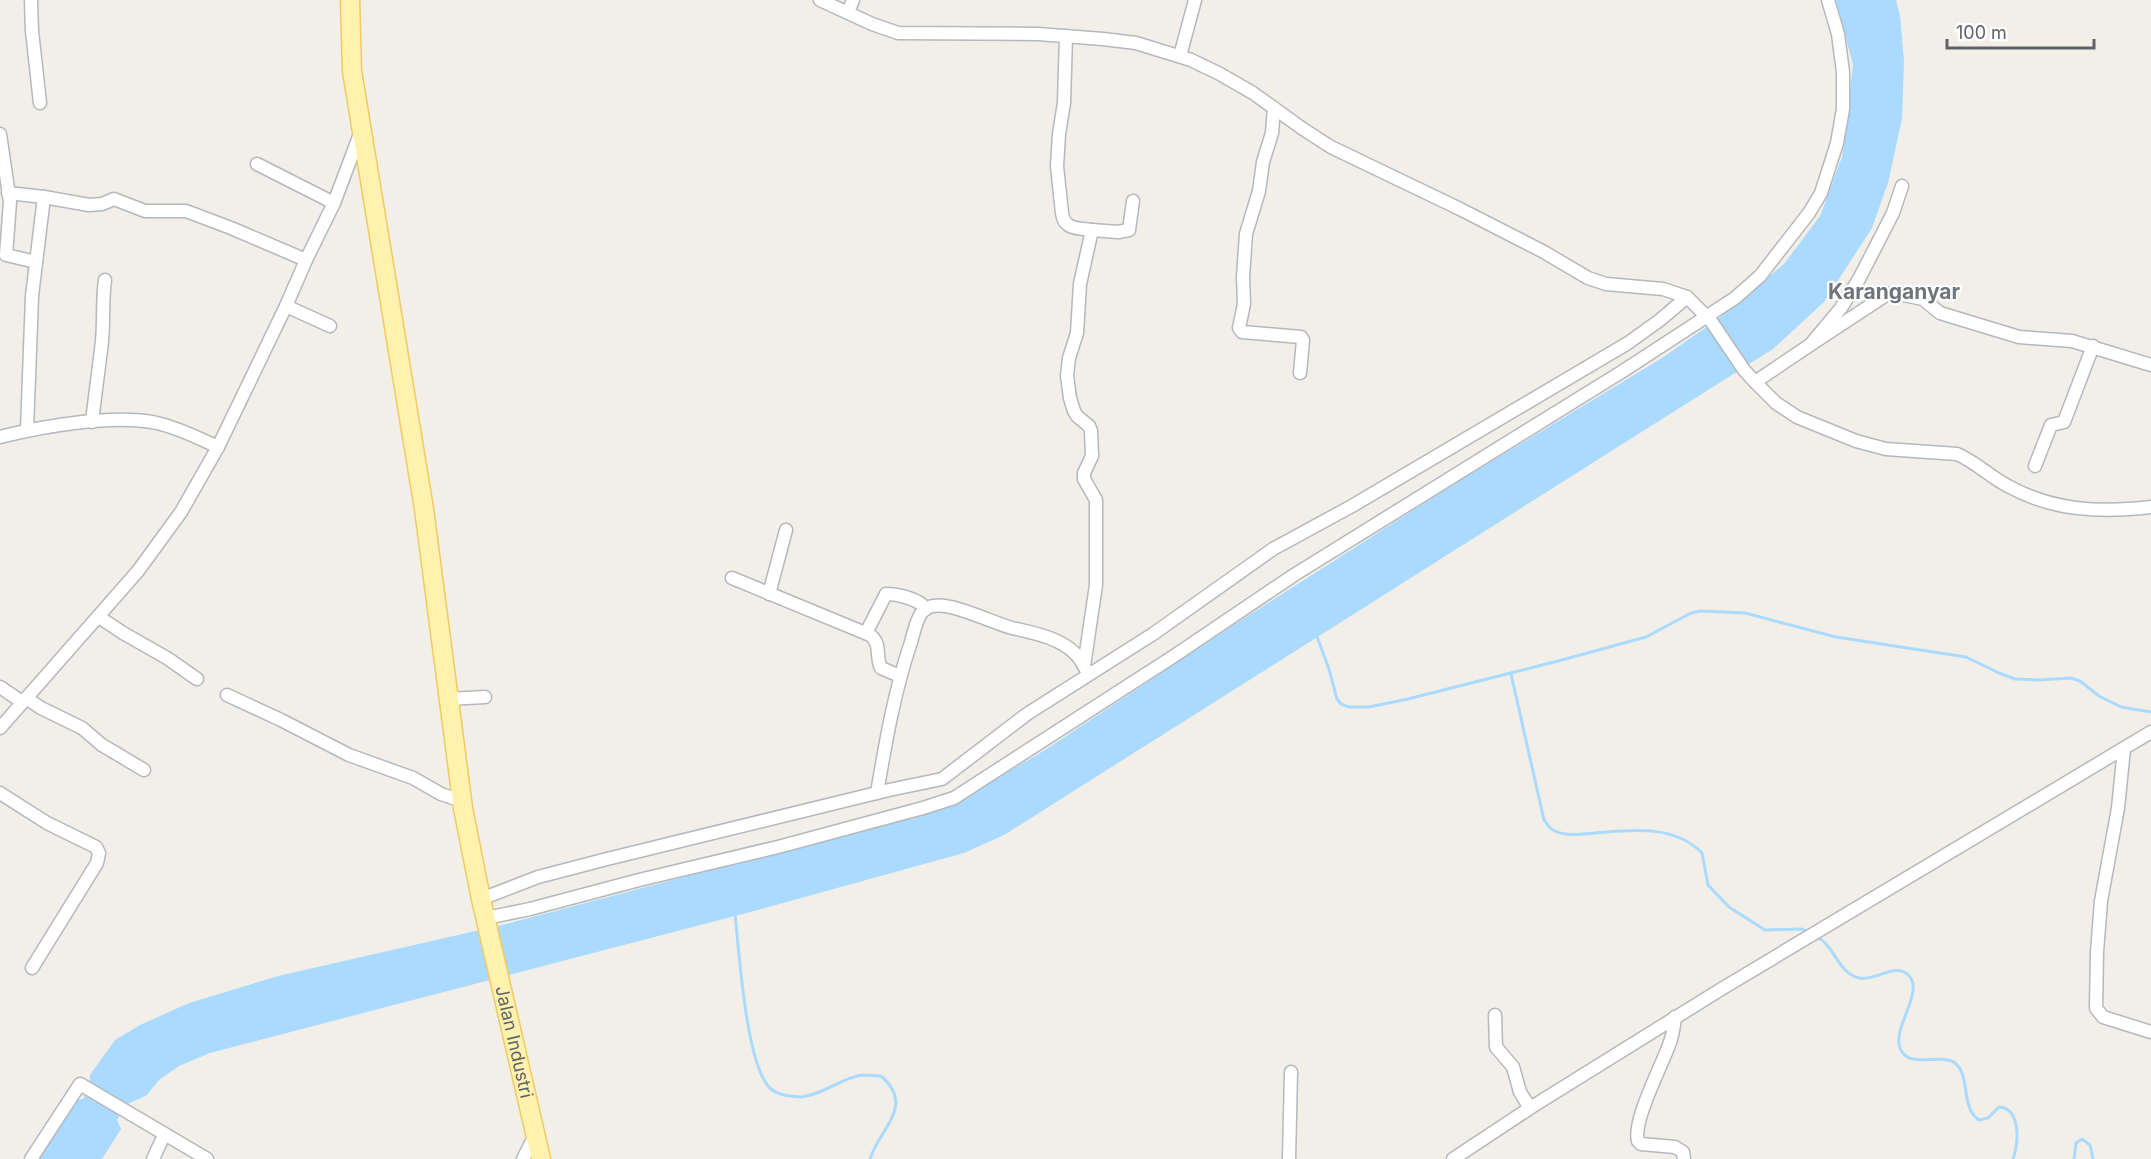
<svg xmlns="http://www.w3.org/2000/svg" width="2151" height="1159" viewBox="0 0 2151 1159" font-family="Inter,sans-serif">
<style>
.water{fill:#aadaff}
.lines{fill:none;stroke-linecap:round;stroke-linejoin:round}
.stream{stroke:#aadaff;stroke-width:3}
.minor-casing{stroke:#b5b8bc;stroke-width:15}
.primary-casing{stroke:#f2c960;stroke-width:21}
.minor{stroke:#fff;stroke-width:12}
.primary{stroke:#fff2af;stroke-width:18}
.labels{text-anchor:middle;stroke-width:4.5;stroke-linejoin:round;paint-order:stroke}
.street-label{font-size:18px;fill:#5f6368;stroke:#fff}
.quarter-label{font-size:21px;font-weight:bold;fill:#70757a;stroke:#fff}
</style>
<rect width="100%" height="100%" fill="#f1efe8"/>
<path class="water" d="M1836 0H1896L1900 15 1904 61 1902 119 1888 183 1872 228 1824 302 1773 349 1004 835 964 853 754 911 210 1053 179 1066 159 1080 147 1095 126 1105 117 1120 121 1129 102 1159H38L74 1100 83 1099 90 1086V1075L115 1040 140 1025 189 1003 278 976 502 925 933 811 966 797 1045 750 1229 628 1451 486 1662 358 1718 319 1784 264 1820 216 1842 157 1853 65Z"/>
<g class="lines">
<g class="stream">
<path d="M1316 634 1329 669 1337 699 1341 704 1349 707H1369L1408 699 1558 661 1646 637 1691 613 1701 611 1745 613 1836 637 1966 657 1999 673 2015 679 2040 680 2071 678 2080 681 2099 696 2121 707 2151 712"/>
<path d="M1511 674 1544 820C1547 824 1549 828 1553 830 1565 837 1582 834 1595 833 1630 830 1674 824 1702 853L1708 885 1729 907 1765 930 1801 929 1809 932"/>
<path d="M735 914C739 949 746 1068 771 1089 778 1095 792 1097 801 1097 823 1095 841 1078 862 1075 868 1075 875 1076 881 1076 916 1106 879 1129 870 1159"/>
<path d="M1817 937C1835 946 1838 973 1859 978 1876 982 1897 960 1910 977 1922 993 1896 1024 1899 1044 1904 1072 1940 1052 1955 1063 1971 1076 1960 1107 1979 1120L1988 1118 1999 1107C2021 1108 2019 1144 2013 1159"/>
<path d="M2074 1159 2076 1143 2082 1139 2090 1145 2093 1159"/>
</g>
<defs>
<g id="minor">
<path d="M31 0 32 31 40 103"/>
<path d="M820 0 872 24 898 33 1038 34 1103 39 1136 43 1191 60 1220 74 1253 93 1303 129 1331 147 1460 209 1544 252 1588 278 1606 284 1663 289 1687 297 1711 321 1744 370 1755 382 1776 403 1797 417 1856 441 1886 449 1957 454C1976 462 1990 477 2008 486 2053 511 2101 513 2151 507"/>
<path d="M848 12 853 0"/>
<path d="M1066 36 1064 103 1059 134 1057 166 1062 213C1064 230 1078 228 1092 230L1080 284 1077 333 1069 358 1067 376 1070 398 1074 411 1077 416 1089 426 1091 431 1092 456 1084 473V479L1096 500V585L1084 666"/>
<path d="M1180 56 1195 0"/>
<path d="M1274 108 1272 133 1263 162 1259 191 1246 234 1243 277 1244 304 1239 328 1242 332 1301 337 1303 340 1300 373"/>
<path d="M0 134 10 202 6 255 36 262"/>
<path d="M257 164 334 203"/>
<path d="M8 193 44 197"/>
<path d="M1092 230 1118 232 1129 230 1133 201"/>
<path d="M286 306 330 326"/>
<path d="M1810 345 1886 295 1893 293 1923 299 1940 313 2019 337 2072 341 2151 365"/>
<path d="M1755 382 1810 345 1841 308 1859 279 1893 213 1902 186"/>
<path d="M92 422C95 395 99 368 102 341 104 321 102 300 105 280"/>
<path d="M27 430 32 296 44 197 89 205 102 204 114 199 145 211H186L231 228 306 260"/>
<path d="M0 437C44 426 112 414 157 423 179 428 198 438 218 447"/>
<path d="M2035 466 2051 425 2064 422 2093 346"/>
<path d="M732 578 870 635C882 644 875 656 881 668L900 676"/>
<path d="M769 594 786 530"/>
<path d="M99 617 123 633 167 658 197 679"/>
<path d="M866 633 886 594C898 594 919 599 926 609"/>
<path d="M0 687 22 702"/>
<path d="M227 695 281 720 349 755 413 778 441 794 462 801"/>
<path d="M26 698 41 708 82 728 102 745 144 770"/>
<path d="M448 699 485 697"/>
<path d="M0 728 138 571 181 512 218 447 286 306 306 260 334 203 360 134"/>
<path d="M2124 749 2118 808 2101 901 2097 952 2096 1008 2103 1017 2151 1032"/>
<path d="M0 793 47 823 96 847 99 853 97 863 32 968"/>
<path d="M877 793C886 740 894 693 911 642 914 632 916 620 922 612 925 609 930 606 934 606 951 602 993 623 1012 628 1039 634 1073 640 1085 668"/>
<path d="M481 899 538 877 607 859 889 790 942 779 1027 714 1153 634 1273 549 1352 506 1628 343 1660 320 1687 297"/>
<path d="M486 918 530 909 639 880 778 847 923 808 954 798 1174 656 1294 575 1623 371 1735 298 1760 276 1809 213 1821 193 1837 143 1843 109V72L1838 34 1828 0"/>
<path d="M1495 1015 1496 1047 1513 1067 1520 1092 1530 1108"/>
<path d="M1675 1017C1674 1026 1673 1036 1669 1045 1662 1065 1632 1122 1638 1141L1641 1144 1675 1147 1683 1152 1684 1159"/>
<path d="M31 1159 80 1084 207 1159"/>
<path d="M153 1159 164 1135"/>
<path d="M523 1159 536 1133"/>
<path d="M1289 1159 1291 1072"/>
<path d="M1453 1159 1530 1108 1723 988 2151 732"/>
</g>
<g id="primary">
<path id="s1" d="M350 0 352 71 424 509 463 808 481 899 541 1159"/>
</g>
</defs>
<use href="#minor" class="minor-casing"/>
<use href="#primary" class="primary-casing"/>
<use href="#minor" class="minor"/>
<use href="#primary" class="primary"/>
</g>
<g class="labels">
<g class="street-label">
<text dy="6" stroke="none"><textPath href="#s1" startOffset="1056">Jalan Industri</textPath></text>
</g>
<g class="quarter-label">
<text x="1894" y="299">Karanganyar</text>
</g>
</g>
<path d="M1947 39v9h147v-9" fill="none" stroke="#5f6368" stroke-width="3"/>
<text x="1956" y="39" font-size="18" fill="#5f6368" stroke="#ffffff" stroke-width="4.5" paint-order="stroke">100 m</text>
</svg>
